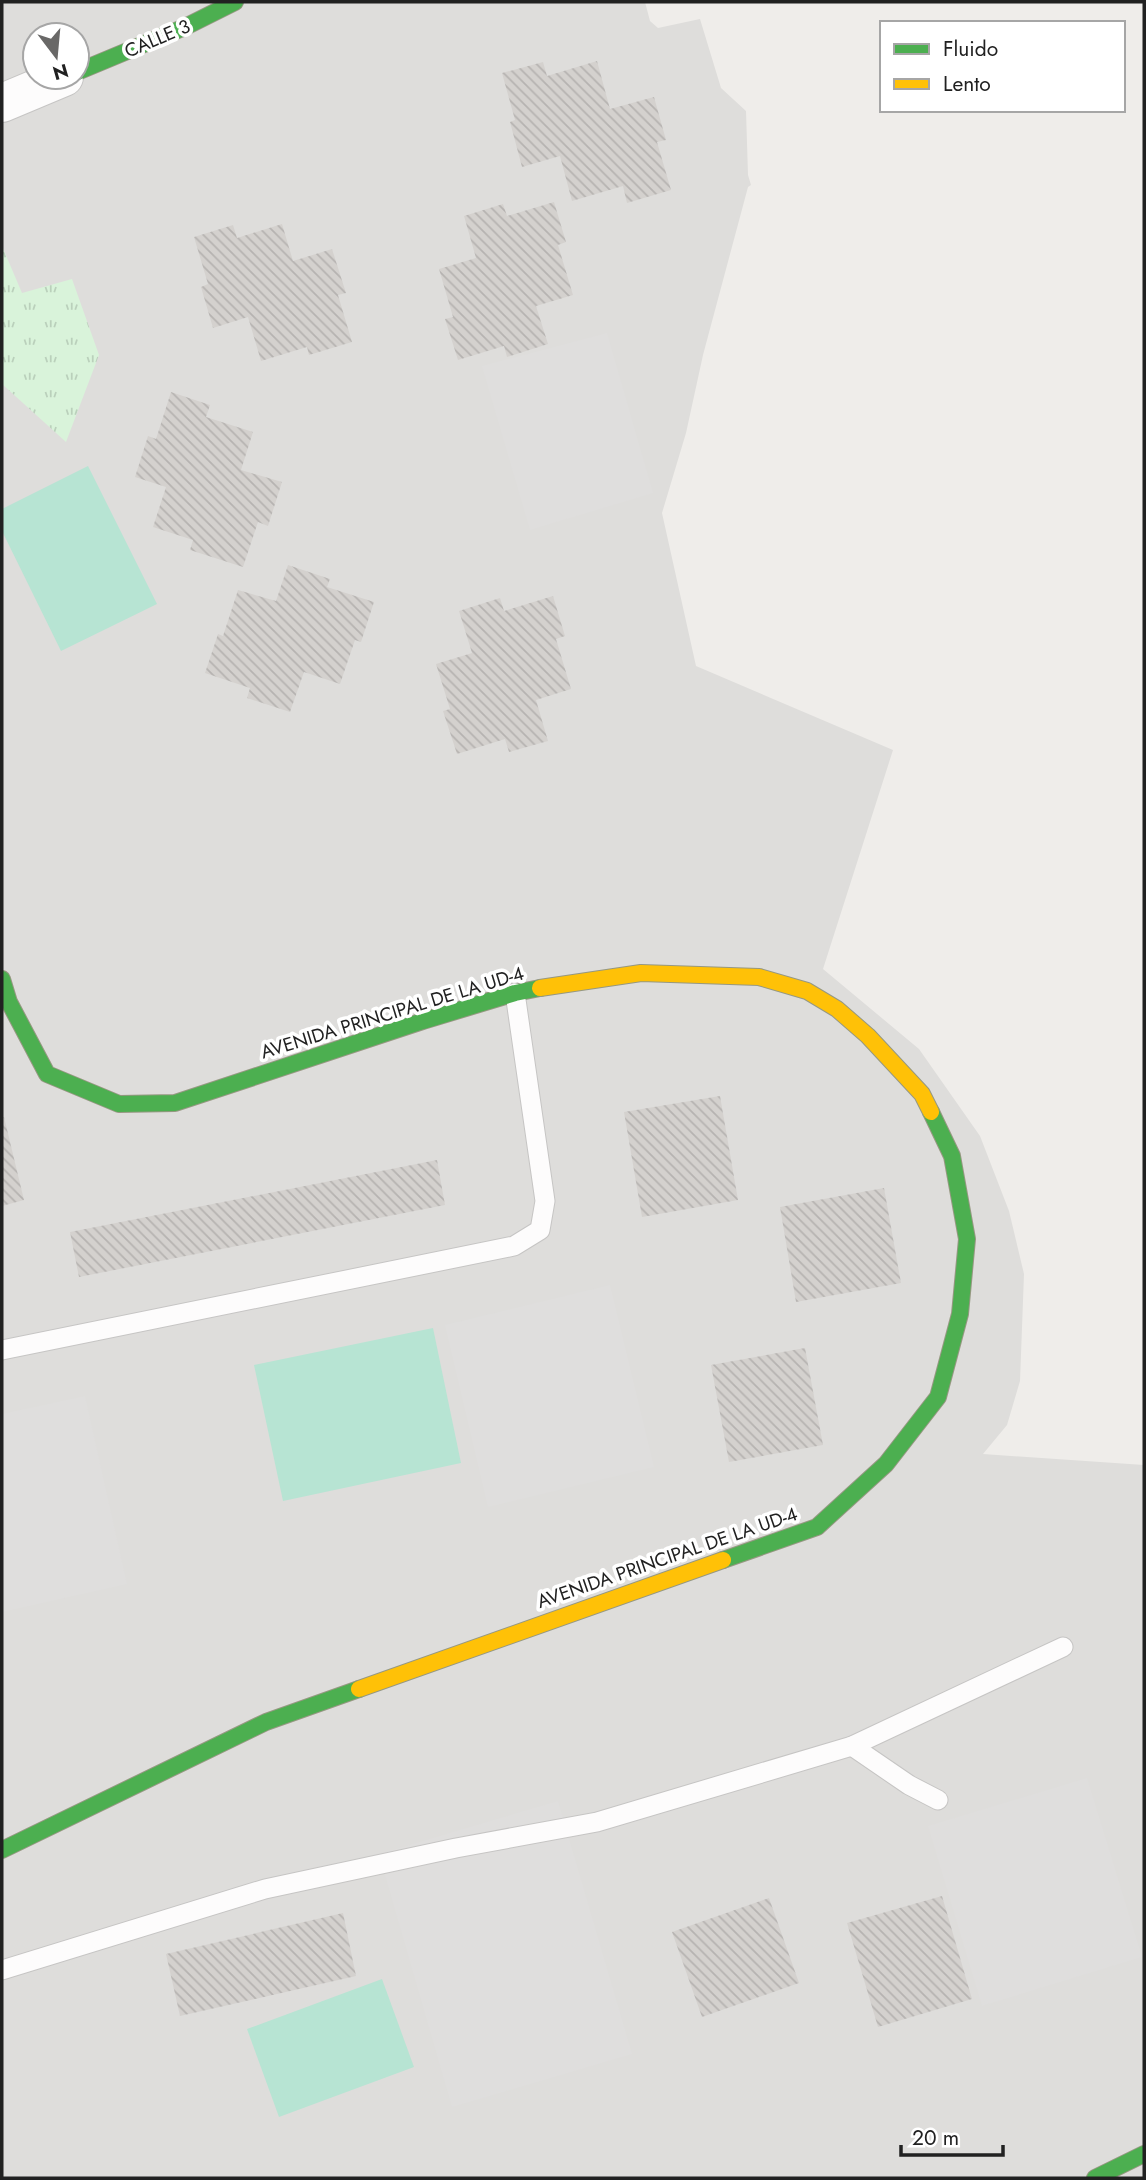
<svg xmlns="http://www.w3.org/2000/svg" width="1146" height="2180" viewBox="0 0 1146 2180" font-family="Jost,sans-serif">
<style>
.residential{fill:#dedddb;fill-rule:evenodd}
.park{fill:url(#park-tufts)}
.pitch{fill:#b7e4d3}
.parking{fill:#dfdedd}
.building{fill:url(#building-back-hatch)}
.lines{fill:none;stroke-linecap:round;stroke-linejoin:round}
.lane-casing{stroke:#c6c5c4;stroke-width:21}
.street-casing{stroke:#c6c5c4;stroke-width:40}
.fast-casing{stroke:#969882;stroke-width:18}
.slow-casing{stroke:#969882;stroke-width:18}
.lane{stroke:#fdfcfc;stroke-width:19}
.street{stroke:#fdfcfc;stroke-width:38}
.fast{stroke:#4caf50;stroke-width:16}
.slow{stroke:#ffc107;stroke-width:16}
.labels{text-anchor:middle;stroke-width:7;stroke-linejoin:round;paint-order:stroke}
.street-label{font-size:19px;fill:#212121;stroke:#fff}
</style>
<defs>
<pattern id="park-tufts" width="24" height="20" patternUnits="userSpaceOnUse" patternTransform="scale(1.75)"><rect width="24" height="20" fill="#d9f3da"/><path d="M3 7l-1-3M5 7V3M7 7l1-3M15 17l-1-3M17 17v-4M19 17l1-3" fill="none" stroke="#bad0bb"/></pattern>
<pattern id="building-back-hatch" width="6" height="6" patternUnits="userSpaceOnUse" patternTransform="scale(1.75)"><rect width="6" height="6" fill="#d4d1ce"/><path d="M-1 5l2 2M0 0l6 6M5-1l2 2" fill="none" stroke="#b6b3b1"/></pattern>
</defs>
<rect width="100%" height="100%" fill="#efedea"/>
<path class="residential" d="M2 2H645L650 21 658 28 700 19 721 88 746 111 748 175 751 185 748 187 703 355 686 433 662 513 696 666 893 750 823 969 919 1049 980 1136 1009 1211 1024 1274 1020 1381 1007 1425 983 1454 1144 1465V2178H2ZM35 35H77V77H35Z"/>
<path class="park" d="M2 246 22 293 72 279 99 355 66 442 2 384Z"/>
<g class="pitch">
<path d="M88 466 157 604 61 651 2 531V509Z"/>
<path d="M433 1328 461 1463 283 1501 254 1365Z"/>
<path d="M382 1979 414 2067 279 2117 247 2029Z"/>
</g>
<g class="parking">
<path d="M607 333 653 493 530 530 482 366Z"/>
<path d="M610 1285 654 1467 488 1507 445 1325Z"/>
<path d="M85 1396 127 1584 2 1612V1414Z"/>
<path d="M1087 1778 1142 1957 982 2006 928 1826Z"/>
<path d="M558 1801 632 2054 452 2107 379 1854Z"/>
</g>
<g class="building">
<path d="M597 61 610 109 654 97 666 140 657 142 671 190 627 203 623 186 572 201 560 156 522 167 510 122 515 120 502 73 543 62 547 76Z"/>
<path d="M554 202 566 242 558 245 573 295 536 306 548 344 507 357 504 346 458 360 445 319 453 317 439 269 476 258 464 216 503 204 507 216Z"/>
<path d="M282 224 293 261 332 249 346 293 338 295 352 342 309 355 307 347 261 361 248 317 213 328 201 287 208 284 194 237 233 225 237 238Z"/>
<path d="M171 392 210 405 206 417 253 432 241 470 282 482 268 526 258 522 243 567 190 550 193 540 153 527 166 487 135 477 148 436 156 439Z"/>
<path d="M288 565 330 579 327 587 374 602 361 642 355 640 340 684 304 672 290 712 247 698 250 688 205 673 218 634 223 636 238 590 276 601Z"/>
<path d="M553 596 565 636 556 639 571 689 536 700 548 741 509 752 505 739 457 754 443 711 450 709 436 664 472 653 459 611 500 598 504 611Z"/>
<path d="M720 1096 738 1200 642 1217 624 1112Z"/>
<path d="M4 1117 24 1200 2 1206V1118Z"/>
<path d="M437 1160 445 1205 79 1277 70 1232Z"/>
<path d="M884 1188 901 1283 796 1302 780 1207Z"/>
<path d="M805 1348 823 1445 729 1462 711 1365Z"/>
<path d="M942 1896 972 1999 878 2027 847 1923Z"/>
<path d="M769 1898 799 1983 702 2017 672 1932Z"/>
<path d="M343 1913 356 1976 180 2016 166 1954Z"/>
</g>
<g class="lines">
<defs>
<g id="lane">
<path d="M2 1350 514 1246 540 1230 545 1201 515 993"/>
<path d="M852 1746 909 1785 938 1800"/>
<path d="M2 1970 265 1889 456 1848 597 1822 852 1746 1063 1647"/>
</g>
<path id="street" d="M2 103 64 77"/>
<g id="fast">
<path d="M77 72 185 27 235 2"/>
<path d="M2 979 9 1002 47 1074 119 1104 175 1103 423 1021 515 993 540 988"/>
<path d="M723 1560 817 1527 886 1464 938 1397 960 1314 967 1239 952 1156 931 1112"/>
<path d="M2 1850 266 1722 359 1689"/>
<path d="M1095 2178 1144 2154"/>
</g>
<g id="slow">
<path d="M540 988 641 973 759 977 807 991 837 1009 868 1036 922 1094 931 1112"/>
<path d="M359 1689 723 1560"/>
</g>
</defs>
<use href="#lane" class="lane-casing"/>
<use href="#street" class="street-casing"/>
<use href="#fast" class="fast-casing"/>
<use href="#slow" class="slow-casing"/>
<use href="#lane" class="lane"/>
<use href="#street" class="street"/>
<use href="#fast" class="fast"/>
<use href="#slow" class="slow"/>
</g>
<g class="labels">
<g class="street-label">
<text transform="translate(157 38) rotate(-23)" y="7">CALLE 3</text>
<text transform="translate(392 1012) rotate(-17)" y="7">AVENIDA PRINCIPAL DE LA UD-4</text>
<text transform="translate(667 1557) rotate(-19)" y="7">AVENIDA PRINCIPAL DE LA UD-4</text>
</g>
</g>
<rect width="1146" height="2180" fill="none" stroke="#212121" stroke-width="7"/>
<rect x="880" y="21" width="245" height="91" fill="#ffffff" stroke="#a6a6a6" stroke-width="2"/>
<rect x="894" y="44" width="35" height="10" fill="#4caf50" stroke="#a6a6a6" stroke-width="2"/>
<text x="943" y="56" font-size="21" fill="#212121">Fluido</text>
<rect x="894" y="79" width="35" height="10" fill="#ffc107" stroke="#a6a6a6" stroke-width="2"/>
<text x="943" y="91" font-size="21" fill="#212121">Lento</text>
<g transform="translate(56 56) rotate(164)"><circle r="33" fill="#ffffff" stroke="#a6a6a6" stroke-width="2"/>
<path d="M0-5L12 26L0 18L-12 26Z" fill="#696867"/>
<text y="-10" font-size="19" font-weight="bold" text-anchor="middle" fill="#212121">N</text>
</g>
<path d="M901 2145v10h102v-10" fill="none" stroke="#212121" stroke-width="3.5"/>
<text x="912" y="2145" font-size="21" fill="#212121" stroke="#ffffff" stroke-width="5" paint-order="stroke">20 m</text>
</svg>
